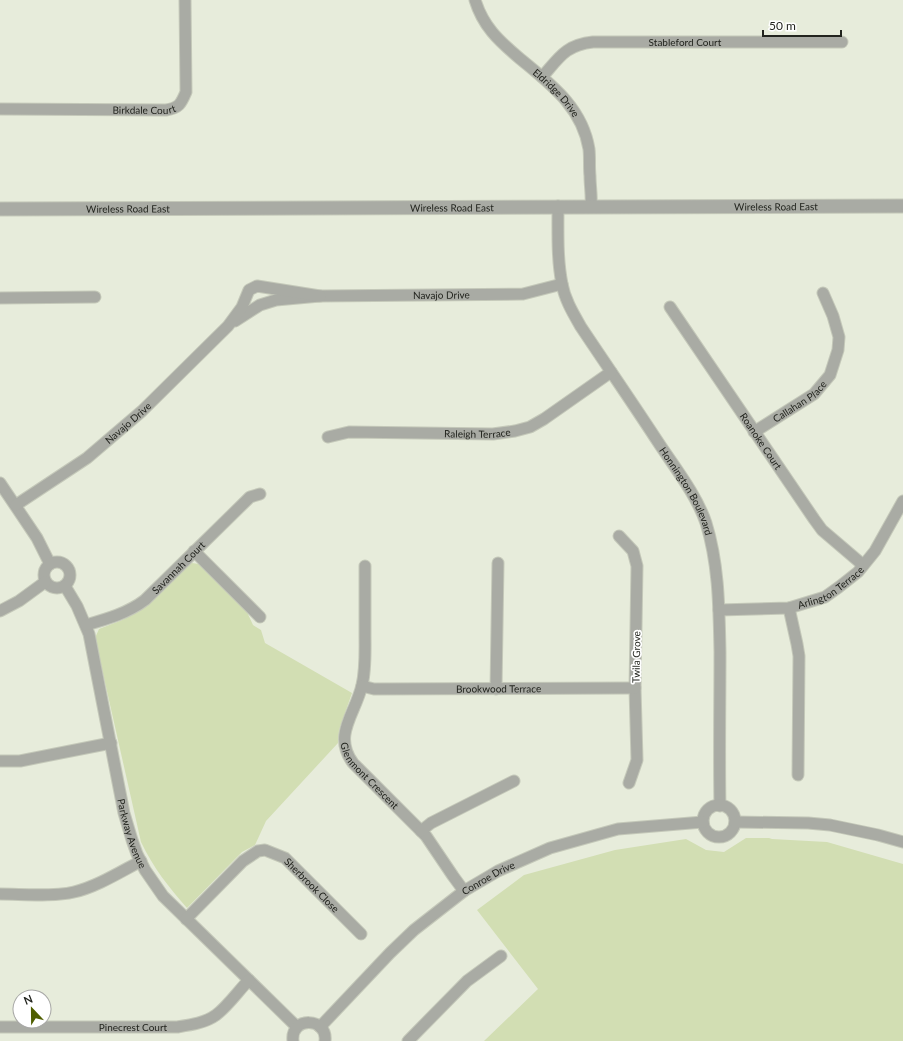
<svg xmlns="http://www.w3.org/2000/svg" width="903" height="1041" viewBox="0 0 903 1041" font-family="Lato,sans-serif">
<style>
.green{fill:#d2deb3}
.lines{fill:none;stroke-linecap:round;stroke-linejoin:round}
.minor-casing{stroke:#c4c8b9;stroke-width:13}
.tertiary-casing{stroke:#c4c8b9;stroke-width:15}
.minor{stroke:#a9aba4;stroke-width:11}
.tertiary{stroke:#a9aba4;stroke-width:13}
.labels{text-anchor:middle;stroke-width:3.5;stroke-linejoin:round;paint-order:stroke}
.street-label{font-size:10px;fill:#22241e;stroke:#fff}
</style>
<rect width="100%" height="100%" fill="#e7ecdb"/>
<g class="green">
<path d="M192 563 199 564 247 612 253 625 261 630 265 643 352 693 339 730 338 743 266 821 255 845 242 852 187 908C168 886 154 869 141 842L95 638 99 629C112 624 133 617 144 607 160 593 172 573 192 563Z"/>
<path d="M746 838H769L772 839 827 842 903 864V1041H484L538 989 477 910 524 875 615 850 686 839 706 850 724 852Z"/>
</g>
<g class="lines">
<defs>
<g id="minor">
<path id="s1" d="M475 0C483 26 498 40 518 57 549 83 582 106 589 149 590 158 589 167 590 176 590 186 592 196 591 207"/>
<path id="s2" d="M542 77C559 58 565 45 593 42H842"/>
<path id="s3" d="M0 109 166 110C179 108 181 104 186 92L185 0"/>
<path id="s4" d="M558 206C558 232 557 259 562 284 565 300 573 313 581 327 607 366 634 405 660 445 676 469 697 496 706 523 719 565 719 608 720 652 720 703 719 754 720 806"/>
<path d="M0 298 95 297"/>
<path id="s5" d="M670 307 814 519 822 530 863 565"/>
<path id="s6" d="M235 321 260 305 276 300 320 296 523 294 562 284"/>
<path id="s7" d="M754 432 814 394 830 375 838 350 839 337 833 316 823 293"/>
<path id="s8" d="M328 437 349 432 493 434 515 431 530 427 544 419 611 372"/>
<path d="M0 483 37 538 50 564"/>
<path id="s9" d="M16 505 87 458 142 411 228 326 242 307 249 290 257 286 320 296"/>
<path d="M619 536 633 551 637 566 635 688 637 760 629 783"/>
<path d="M194 551 260 617"/>
<circle cx="57" cy="575" r="13"/>
<path id="s10" d="M365 566C365 588 365 611 365 633 365 650 366 669 362 685 356 713 332 735 353 763L426 836 453 876 464 891"/>
<path id="s11" d="M65 586 77 606 89 634 124 813 132 840 137 854 145 870 163 896 297 1027"/>
<path d="M789 608 797 644 799 656 798 775"/>
<path id="s12" d="M719 610 789 608 825 597 839 587 858 572 875 551 903 501"/>
<path d="M0 611 19 601 45 582"/>
<path id="s13" d="M86 625C107 619 128 613 145 600L250 497 260 494"/>
<path id="s14" d="M362 686 374 689 635 688"/>
<path d="M496 689 498 563"/>
<path d="M0 761H20L111 743"/>
<circle cx="719" cy="821" r="16"/>
<path d="M735 822 808 823 830 825 878 835 903 842"/>
<path d="M421 831 431 823 514 781"/>
<path d="M0 894C22 894 53 897 74 892 96 887 120 872 141 861"/>
<path id="s15" d="M186 919 243 861 258 851 265 850 285 858 361 934"/>
<path id="s16" d="M0 1027H177C190 1025 205 1023 216 1015 228 1006 239 990 249 980"/>
<path id="s17" d="M320 1027 390 953 414 930 464 891 498 871 550 848 618 829 703 822"/>
<path d="M293 1041C290 1016 328 1017 325 1041"/>
<path d="M408 1041 467 981 501 956"/>
</g>
<g id="tertiary">
<path id="s18" d="M0 209 903 206"/>
</g>
</defs>
<use href="#minor" class="minor-casing"/>
<use href="#tertiary" class="tertiary-casing"/>
<use href="#minor" class="minor"/>
<use href="#tertiary" class="tertiary"/>
</g>
<g class="labels">
<g class="street-label">
<text dy="4" stroke="none"><textPath href="#s2" startOffset="156">Stableford Court</textPath></text>
<text dy="4" stroke="none"><textPath href="#s1" startOffset="125">Eldridge Drive</textPath></text>
<text dy="4" stroke="none"><textPath href="#s3" startOffset="144">Birkdale Court</textPath></text>
<text dy="4" stroke="none"><textPath href="#s18" startOffset="776">Wireless Road East</textPath></text>
<text dy="4" stroke="none"><textPath href="#s18" startOffset="452">Wireless Road East</textPath></text>
<text dy="4" stroke="none"><textPath href="#s18" startOffset="128">Wireless Road East</textPath></text>
<text dy="4" stroke="none"><textPath href="#s6" startOffset="212">Navajo Drive</textPath></text>
<text dy="4" stroke="none"><textPath href="#s7" startOffset="55">Callahan Place</textPath></text>
<text dy="4" stroke="none"><textPath href="#s9" startOffset="139">Navajo Drive</textPath></text>
<text dy="4" stroke="none"><textPath href="#s8" startOffset="150">Raleigh Terrace</textPath></text>
<text dy="4" stroke="none"><textPath href="#s5" startOffset="162">Roanoke Court</textPath></text>
<text dy="4" stroke="none"><textPath href="#s4" startOffset="321">Honnington Boulevard</textPath></text>
<text dy="4" stroke="none"><textPath href="#s13" startOffset="111">Savannah Court</textPath></text>
<text dy="4" stroke="none"><textPath href="#s12" startOffset="117">Arlington Terrace</textPath></text>
<text transform="translate(636 657) rotate(-89)" y="4">Twila Grove</text>
<text dy="4" stroke="none"><textPath href="#s14" startOffset="137">Brookwood Terrace</textPath></text>
<text dy="4" stroke="none"><textPath href="#s10" startOffset="222">Glenmont Crescent</textPath></text>
<text dy="4" stroke="none"><textPath href="#s11" startOffset="258">Parkway Avenue</textPath></text>
<text dy="4" stroke="none"><textPath href="#s17" startOffset="226">Conroe Drive</textPath></text>
<text dy="4" stroke="none"><textPath href="#s15" startOffset="166">Sherbrook Close</textPath></text>
<text dy="4" stroke="none"><textPath href="#s16" startOffset="133">Pinecrest Court</textPath></text>
</g>
</g>
<g transform="translate(32 1009) rotate(338)"><circle r="19" fill="#ffffff" stroke="#a7a7a5"/>
<path d="M0-3L7 15L0 10L-7 15Z" fill="#4f5e00"/>
<text y="-6" font-size="11" font-weight="bold" text-anchor="middle" fill="#22241e">N</text>
</g>
<path d="M763 30v6h78v-6" fill="none" stroke="#22241e" stroke-width="2"/>
<text x="769" y="30" font-size="12" fill="#22241e" stroke="#ffffff" stroke-width="3" paint-order="stroke">50 m</text>
</svg>
